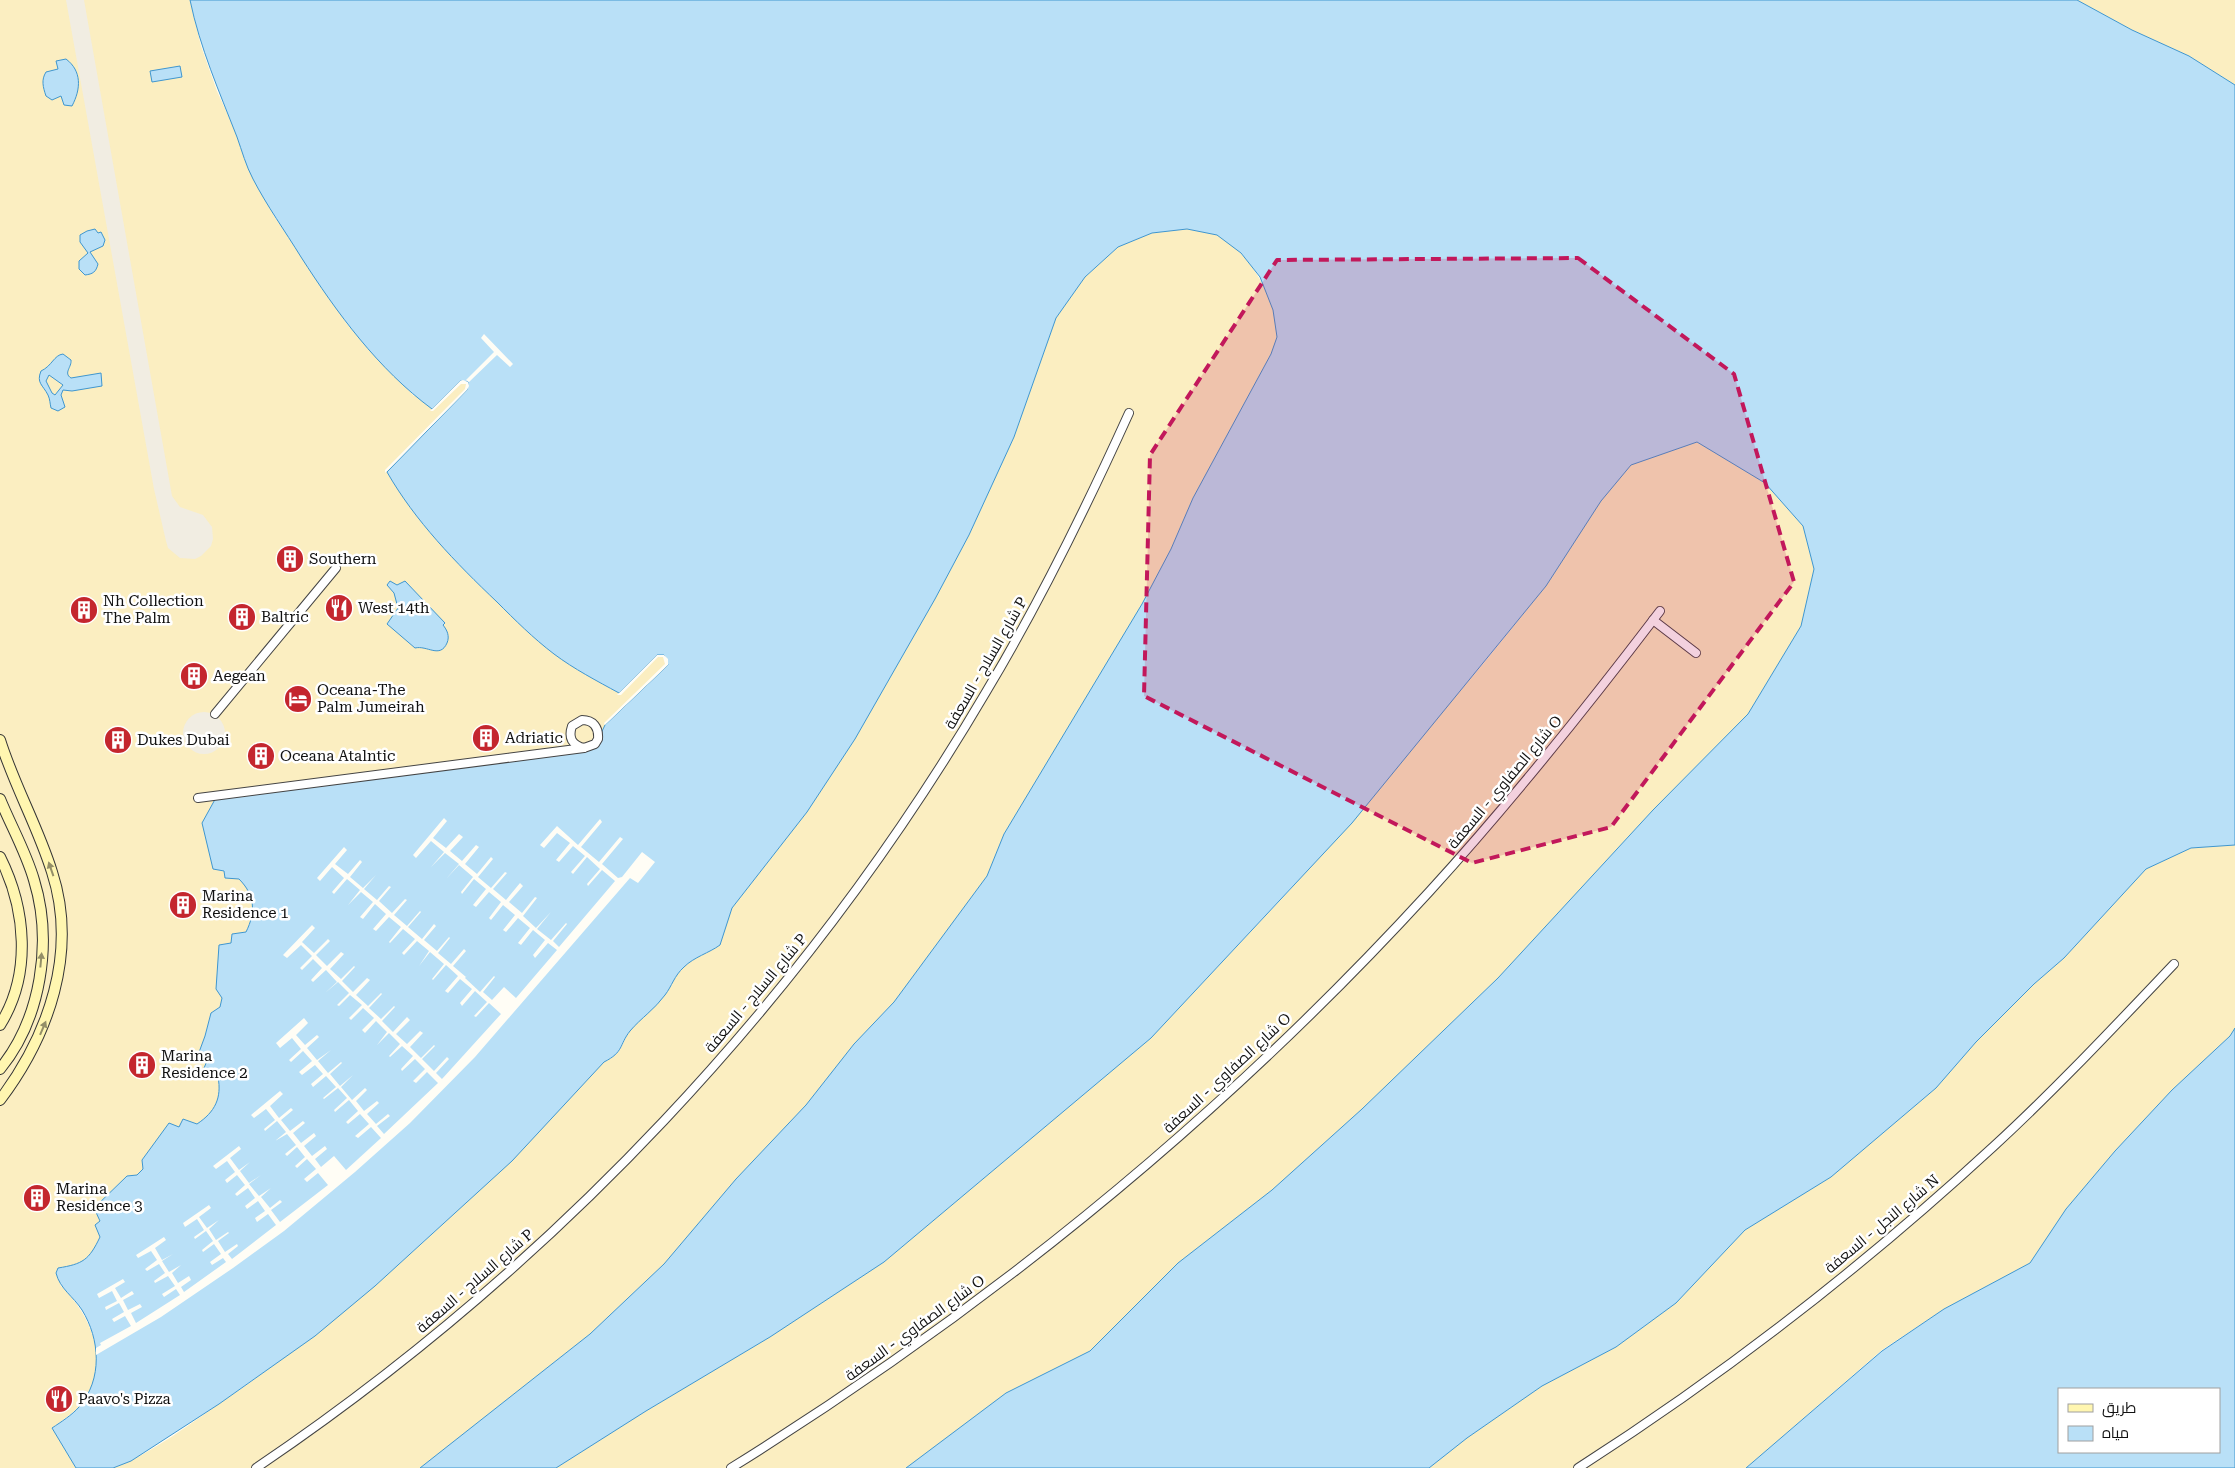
<svg xmlns="http://www.w3.org/2000/svg" width="2235" height="1468" viewBox="0 0 2235 1468" font-family="'Roboto Serif',Cairo,serif">
<style>
.sand{fill:#fbeec1}
.plaza{fill:#f1ede2}
.water{fill:#b9e0f7;stroke:#3f96cf;fill-rule:evenodd}
.pier{fill:#fffdf5}
.lines{fill:none;stroke-linecap:round;stroke-linejoin:round}
.street-casing{stroke:#444;stroke-width:10}
.secondary-casing{stroke:#333;stroke-width:12}
.street{stroke:#fff;stroke-width:8}
.secondary{stroke:#fff6b0;stroke-width:10}
.oneway{fill:#948f68}
.marked{fill:#c2185b;fill-opacity:0.2;stroke:#c2185b;stroke-width:4;stroke-dasharray:10 6;stroke-linejoin:round}
.labels{text-anchor:middle;stroke-width:5;stroke-linejoin:round;paint-order:stroke}
.poi-label{font-size:15px;fill:#111;stroke:#fff;text-anchor:start}
.street-label{font-size:15px;fill:#111;stroke:#fff}
</style>
<rect width="100%" height="100%" fill="#fffdf5"/>
<g class="sand">
<path d="M0 0H190L201 46 217 91 274 216 347 324 414 396 463 380 469 386 387 471C415 521 456 563 497 602 515 620 533 638 554 653 574 669 597 681 619 693L657 655H664L668 665 605 725 596 744 209 847 213 869C248 874 262 901 246 932L232 934 231 943 219 945 222 998 220 1007 211 1013 205 1036 198 1055 208 1061 205 1068 218 1077C222 1098 215 1112 197 1124L183 1119 179 1127 154 1144 142 1160 143 1169 137 1175 127 1176 94 1208 101 1222 100 1237 93 1251 85 1260 74 1265 60 1285C87 1311 106 1349 92 1387 86 1405 67 1417 52 1428L76 1468H0Z"/>
<path d="M2077 0H2235V85L2189 56 2132 30Z"/>
<path d="M1187 229C1196 231 1209 231 1217 235 1247 249 1280 303 1277 336 1277 342 1273 349 1271 354L1193 498 1171 549 1142 604 1004 834 987 876 894 1002 854 1044 806 1105 736 1179 664 1264 590 1334 420 1468H113C155 1452 192 1422 229 1397 370 1301 488 1186 604 1062 621 1054 620 1048 628 1034 637 1018 654 1009 665 995 672 986 674 976 684 967 694 957 709 953 720 945L732 908 807 812 855 739 935 599 969 535 1014 437 1056 318 1085 277 1118 247 1152 233Z"/>
<path d="M1697 442 1765 483 1803 526 1814 569 1801 626 1748 714 1653 810 1498 978 1362 1109 1272 1190 1178 1263 1090 1351 1006 1393 906 1468H556L646 1411 770 1337 884 1262 1151 1038 1289 891 1483 664 1546 586 1601 500 1631 465Z"/>
<path d="M2233 844 2235 845V1028L2230 1036 2172 1090 2115 1151 2066 1209 2030 1263 1944 1309 1882 1350 1746 1468H1429L1467 1438 1542 1386 1616 1347 1676 1303 1745 1230 1831 1177 1936 1088 1976 1042 2034 984 2064 958 2146 869 2191 848Z"/>
</g>
<g class="plaza">
<path d="M66 0H84L172 496 180 507 203 515 212 527 213 539 211 546 201 556 195 559 180 558 168 548 166 541 154 489Z"/>
<circle cx="204" cy="733" r="21"/>
</g>
<g class="water">
<path d="M190 0H2077L2132 30 2189 56 2235 85V845L2191 848 2146 869 2064 958 2034 984 1976 1042 1936 1088 1831 1177 1745 1230 1676 1303 1616 1347 1542 1386 1467 1438 1429 1468H906L1006 1393 1090 1351 1178 1263 1272 1190 1362 1109 1498 978 1653 810 1748 714 1801 626 1814 569 1803 526 1765 483 1697 442 1631 465 1601 501 1546 586 1352 823 1151 1038 884 1262 770 1337 646 1411 556 1468H420L590 1334 664 1264 736 1179 806 1105 854 1044 894 1002 987 876 1004 834 1142 604 1171 549 1193 498 1271 354 1277 337 1273 310 1260 277 1241 253 1217 235 1187 229 1152 233 1118 247 1085 277 1056 318 1014 437 969 535 935 599 855 739 807 812 732 908 720 945C709 953 694 957 684 967 674 976 672 986 665 995 655 1009 641 1018 630 1031 619 1045 624 1052 604 1062L512 1161 375 1286 315 1336 219 1404 131 1461 113 1468H76L52 1428C61 1422 72 1415 79 1407 103 1379 100 1339 82 1310 73 1296 60 1289 56 1273L58 1268C83 1264 89 1260 100 1237L95 1225 100 1221 94 1208 127 1176 137 1175 143 1169 142 1160 169 1123 179 1127 183 1119 197 1124C215 1112 222 1098 218 1077L204 1068 207 1061 198 1055 205 1036 211 1013 220 1007 222 998 216 989 219 945 231 943 232 934 246 932C256 912 255 895 239 879L225 878 224 871 213 869 202 823 218 794 596 744 605 725 668 665 664 655H657L619 693C597 681 574 669 554 654 533 638 515 620 497 602 456 563 415 521 387 472L467 390 468 382 460 381 432 409C378 369 337 313 301 257 285 231 267 206 253 179 246 166 242 151 237 137 219 91 200 48 190 0Z"/>
<path d="M66 59C82 71 81 89 72 106L64 105 61 96 52 100 46 96C43 87 41 80 46 72L58 69 56 61Z"/>
<path d="M180 66 182 77 152 82 150 71Z"/>
<path d="M95 229 98 233 101 232 105 240 103 246 90 252 98 264C96 272 93 274 85 275L79 269V261L88 253 80 242V235L87 231Z"/>
<path d="M63 354 71 360C72 367 63 373 71 378L101 373 102 386 72 391 63 390 61 395 65 407 58 411 51 408C50 404 50 399 48 395 43 385 36 383 41 371 52 366 54 355 63 354ZM49 375 63 385 55 395 52 393 46 381Z"/>
<path d="M390 581 397 585 405 581 445 623 443 625C447 630 450 636 447 643 440 659 427 645 415 648L387 624 398 608 394 593 387 585Z"/>
<path d="M2235 1028V1468H1746L1882 1351 1944 1309 2030 1263 2066 1209 2115 1151 2172 1090 2230 1036ZM2059 1389H2219V1452H2059Z"/>
</g>
<g class="pier">
<path d="M484 334 513 364 510 367 497 355 469 382 466 380 494 352 481 338Z"/>
<path d="M463 380 468 382 469 386 467 390 385 473V470L465 389 466 384H461L433 411H430L460 381Z"/>
<path d="M657 655H664L668 659V665L605 725 604 723 665 664 663 657H658L621 695H617Z"/>
<path d="M444 818 447 821 433 838 446 848 459 834 463 837 450 851 462 861 476 845 479 847 465 864 477 874 491 857 493 859 478 877 491 888 505 872 507 873 493 889 506 900 520 883 523 886 509 902 522 913 535 897 537 898 523 916 536 928 551 912 537 929 551 940 566 923 567 924 553 941 559 947 615 881 602 870 588 886 587 884 600 869 587 857 573 874 571 872 585 856 573 846 559 862 556 860 570 843 557 833 544 848 540 845 557 826 578 845 600 819 602 822 581 847 599 862 620 837 623 839 602 864 618 878 622 877 642 852 655 862 638 883 630 878 475 1057 410 1123 355 1172 284 1231 233 1268 161 1317 96 1355V1348L101 1345 100 1343 131 1326 125 1316 114 1322 112 1319 124 1312 119 1303 106 1310 105 1307 117 1301 112 1291 99 1298 97 1294 123 1279 125 1282 115 1288 121 1298 132 1291 134 1294 123 1300 128 1310 140 1304 142 1307 131 1313 136 1323 180 1295 176 1289 164 1297 162 1294 175 1286 168 1276 155 1283 154 1281 165 1273 159 1264 147 1271 145 1269 157 1260 151 1251 138 1258 136 1255 164 1237 166 1240 155 1248 162 1260 173 1254 162 1261 169 1272 181 1265 172 1273 178 1283 189 1276 191 1280 181 1287 184 1292 226 1262 223 1258 212 1265 210 1262 221 1254 214 1244 203 1252 202 1250 213 1241 206 1231 195 1239 194 1237 204 1230 197 1219 185 1227 183 1223 209 1205 211 1208 199 1217 207 1228 219 1220 209 1229 216 1240 228 1232 229 1233 218 1241 225 1252 237 1244 238 1246 228 1254 232 1259 276 1225 268 1214 257 1222 255 1218 265 1211 258 1201 247 1209 245 1206 255 1198 248 1188 237 1196 235 1194 245 1185 237 1175 227 1183 225 1180 235 1172 227 1161 216 1169 213 1166 239 1146 241 1149 230 1158 239 1170 250 1162 240 1171 249 1183 261 1175 249 1184 259 1196 271 1188 261 1197 270 1208 280 1200 282 1202 271 1210 280 1222 328 1185 318 1173 307 1182 304 1179 316 1169 307 1159 297 1168 295 1166 305 1157 297 1147 287 1156 285 1154 296 1145 287 1134 275 1141 286 1132 277 1121 265 1131 264 1129 275 1120 266 1109 254 1118 251 1115 280 1091 283 1094 270 1106 279 1118 291 1108 293 1110 281 1120 290 1131 303 1121 305 1123 293 1133 301 1143 314 1133 316 1136 304 1146 312 1156 325 1146 327 1149 315 1159 321 1167 334 1156 346 1170 381 1138 371 1127 358 1138 355 1136 369 1124 360 1114 348 1124 346 1122 358 1111 349 1100 335 1112 334 1110 347 1098 338 1088 324 1099 323 1098 336 1087 326 1076 313 1087 311 1084 323 1074 315 1065 302 1075 299 1072 312 1061 303 1051 291 1062 289 1060 301 1049 292 1038 280 1048 276 1043 304 1018 308 1023 296 1035 305 1045 317 1035 319 1037 307 1048 317 1060 331 1050 318 1061 328 1073 341 1062 342 1063 330 1074 340 1086 353 1075 341 1087 352 1100 365 1088 367 1090 356 1101 364 1111 377 1101 379 1103 367 1114 376 1124 388 1114 390 1116 377 1126 384 1134 438 1083 427 1072 416 1083 413 1081 425 1069 415 1059 402 1071 401 1069 413 1056 402 1046 390 1057 389 1056 400 1044 389 1033 377 1045 387 1032 376 1021 365 1033 362 1030 374 1018 363 1008 351 1020 349 1018 362 1005 350 995 339 1006 337 1005 349 993 338 982 325 993 337 982 326 970 313 982 311 980 322 968 313 959 302 970 300 968 312 956 301 945 287 958 283 955 312 925 315 928 302 942 314 953 328 939 330 941 316 955 327 966 341 952 344 954 330 969 341 979 354 966 355 967 342 981 353 992 367 978 370 980 356 995 368 1006 381 993 382 994 369 1008 381 1019 394 1006 395 1007 382 1021 393 1032 407 1017 410 1020 396 1034 407 1044 420 1031 423 1033 410 1047 421 1058 434 1045 435 1046 422 1059 434 1071 447 1057 449 1059 436 1073 442 1079 501 1014 489 1003 476 1017 474 1016 487 1002 475 991 462 1006 460 1003 472 989 460 979 448 993 445 991 458 976 446 965 433 980 432 979 444 964 430 952 419 966 429 951 417 941 404 955 402 953 415 939 403 929 390 943 389 942 401 927 389 917 376 931 373 929 386 914 375 904 363 919 360 917 373 902 361 892 348 905 360 890 347 879 334 894 332 892 344 878 332 867 320 881 317 878 344 847 347 850 335 864 348 874 360 860 362 862 350 877 363 888 376 875 364 889 377 900 389 886 391 887 379 901 392 913 405 899 407 900 394 915 407 926 420 911 421 912 408 927 422 939 434 924 436 926 424 940 437 951 449 937 450 938 438 953 451 964 464 949 466 951 453 966 466 977 478 964 465 978 480 992 494 976 495 977 483 992 492 1000 504 987 516 998 557 950 548 943 535 958 533 955 545 940 533 930 521 945 518 943 530 928 518 918 506 932 503 930 515 915 503 905 491 920 489 918 501 902 489 892 476 907 473 905 486 889 474 879 462 894 461 892 473 877 459 865 446 879 459 864 445 853 431 867 444 852 431 841 416 858 413 855Z"/>
</g>
<g class="lines">
<defs>
<g id="street">
<path d="M1653 620 1696 653"/>
<path d="M215 714 336 568"/>
<path d="M198 798 584 748 595 744 598 739C599 727 593 720 582 720L572 726C568 738 572 745 584 748"/>
<path d="M256 1468C552 1268 805 1000 986 692 1040 602 1086 508 1129 413"/>
<path d="M731 1468C988 1308 1224 1116 1429 892 1511 802 1587 707 1660 611"/>
<path d="M1578 1468C1725 1374 1866 1264 1994 1146 2057 1088 2115 1026 2174 964"/>
</g>
<g id="secondary">
<path d="M0 740C14 785 38 827 52 872 78 952 49 1035 0 1100"/>
<path d="M0 799C11 826 26 852 34 880 53 942 41 1019 0 1069"/>
<path d="M0 857C26 909 32 974 0 1025"/>
</g>
</defs>
<use href="#street" class="street-casing"/>
<use href="#secondary" class="secondary-casing"/>
<use href="#street" class="street"/>
<use href="#secondary" class="secondary"/>
</g>
<defs><path id="oneway-solid" d="M-6-.8H1V-3.2L6.5 0L1 3.2V.8H-6Z" transform="scale(1.25)"/></defs>
<g class="oneway">
<use href="#oneway-solid" transform="translate(51 869) rotate(-109)"/>
<use href="#oneway-solid" transform="translate(41 960) rotate(-85)"/>
<use href="#oneway-solid" transform="translate(43 1028) rotate(-67)"/>
</g>
<path class="marked" d="M1578 258 1734 374 1794 582 1611 827 1472 863 1144 696 1150 455 1277 260Z"/>
<defs>
<symbol id="building-disc" viewBox="-11 -11 22 22"><circle r="9.5" fill="#c4262e" stroke="#fff"/><path d="M-4-6H4V6H1V3H-1V6H-4ZM-2.5-4.3h1.7v1.8h-1.7ZM.8-4.3h1.7v1.8H.8ZM-2.5-1h1.7V.8h-1.7ZM.8-1h1.7V.8H.8Z" fill="#fff"/></symbol>
<symbol id="restaurant-disc" viewBox="-11 -11 22 22"><circle r="9.5" fill="#c4262e" stroke="#fff"/><path d="M-5-6h1v4h1v-4h1v4h1v-4h1v5L-1.5 .5V6h-2V.5L-5-1ZM5-6V6H3V1.5H1.5Q1.5-4 5-6Z" fill="#fff"/></symbol>
<symbol id="hotel-disc" viewBox="-11 -11 22 22"><circle r="9.5" fill="#c4262e" stroke="#fff"/><path d="M-6-4.5h1.5V1H6V5H4.5V3h-9V5H-6ZM-4 0a1.8 1.8 0 1 1 3.6 0ZM.5 0V-2.5h3Q6-2.5 6 0Z" fill="#fff"/></symbol>
</defs>
<g fill-rule="evenodd">
<use href="#building-disc" x="274" y="543" width="32" height="32"/>
<use href="#restaurant-disc" x="323" y="592" width="32" height="32"/>
<use href="#building-disc" x="68" y="594" width="32" height="32"/>
<use href="#building-disc" x="226" y="601" width="32" height="32"/>
<use href="#building-disc" x="178" y="660" width="32" height="32"/>
<use href="#hotel-disc" x="282" y="683" width="32" height="32"/>
<use href="#building-disc" x="470" y="722" width="32" height="32"/>
<use href="#building-disc" x="102" y="724" width="32" height="32"/>
<use href="#building-disc" x="245" y="740" width="32" height="32"/>
<use href="#building-disc" x="167" y="889" width="32" height="32"/>
<use href="#building-disc" x="126" y="1049" width="32" height="32"/>
<use href="#building-disc" x="21" y="1182" width="32" height="32"/>
<use href="#restaurant-disc" x="43" y="1383" width="32" height="32"/>
</g>
<g class="labels">
<g class="poi-label">
<text x="309" y="564">Southern</text>
<text x="103" y="606">Nh Collection<tspan x="103" dy="17">The Palm</tspan></text>
<text x="358" y="613">West 14th</text>
<text x="261" y="622">Baltric</text>
<text x="213" y="681">Aegean</text>
<text x="317" y="695">Oceana-The<tspan x="317" dy="17">Palm Jumeirah</tspan></text>
<text x="505" y="743">Adriatic</text>
<text x="137" y="745">Dukes Dubai</text>
<text x="280" y="761">Oceana Atalntic</text>
<text x="202" y="901">Marina<tspan x="202" dy="17">Residence 1</tspan></text>
<text x="161" y="1061">Marina<tspan x="161" dy="17">Residence 2</tspan></text>
<text x="56" y="1194">Marina<tspan x="56" dy="17">Residence 3</tspan></text>
<text x="78" y="1404">Paavo's Pizza</text>
</g>
<g class="street-label">
<text transform="translate(986 663) rotate(-60)" y="5">شارع السلاج - السعفة P</text>
<text transform="translate(1505 782) rotate(-50)" y="5">شارع الصفاوي - السعفة O</text>
<text transform="translate(756 993) rotate(-50)" y="5">شارع السلاج - السعفة P</text>
<text transform="translate(1227 1073) rotate(-43)" y="5">شارع الصفاوي - السعفة O</text>
<text transform="translate(1882 1224) rotate(-40)" y="5">شارع النجل - السعفة N</text>
<text transform="translate(475 1281) rotate(-41)" y="5">شارع السلاج - السعفة P</text>
<text transform="translate(915 1328) rotate(-36)" y="5">شارع الصفاوي - السعفة O</text>
</g>
</g>
<rect x="2058" y="1388" width="162" height="65" fill="#ffffff" stroke="#a0a0a0"/>
<rect x="2068" y="1404" width="25" height="8" fill="#fff6b0" stroke="#a0a0a0"/>
<text x="2102" y="1413" font-size="15" fill="#111111">طريق</text>
<rect x="2068" y="1426" width="25" height="15" fill="#b9e0f7" stroke="#a0a0a0"/>
<text x="2102" y="1438" font-size="15" fill="#111111">مياه</text>
</svg>
